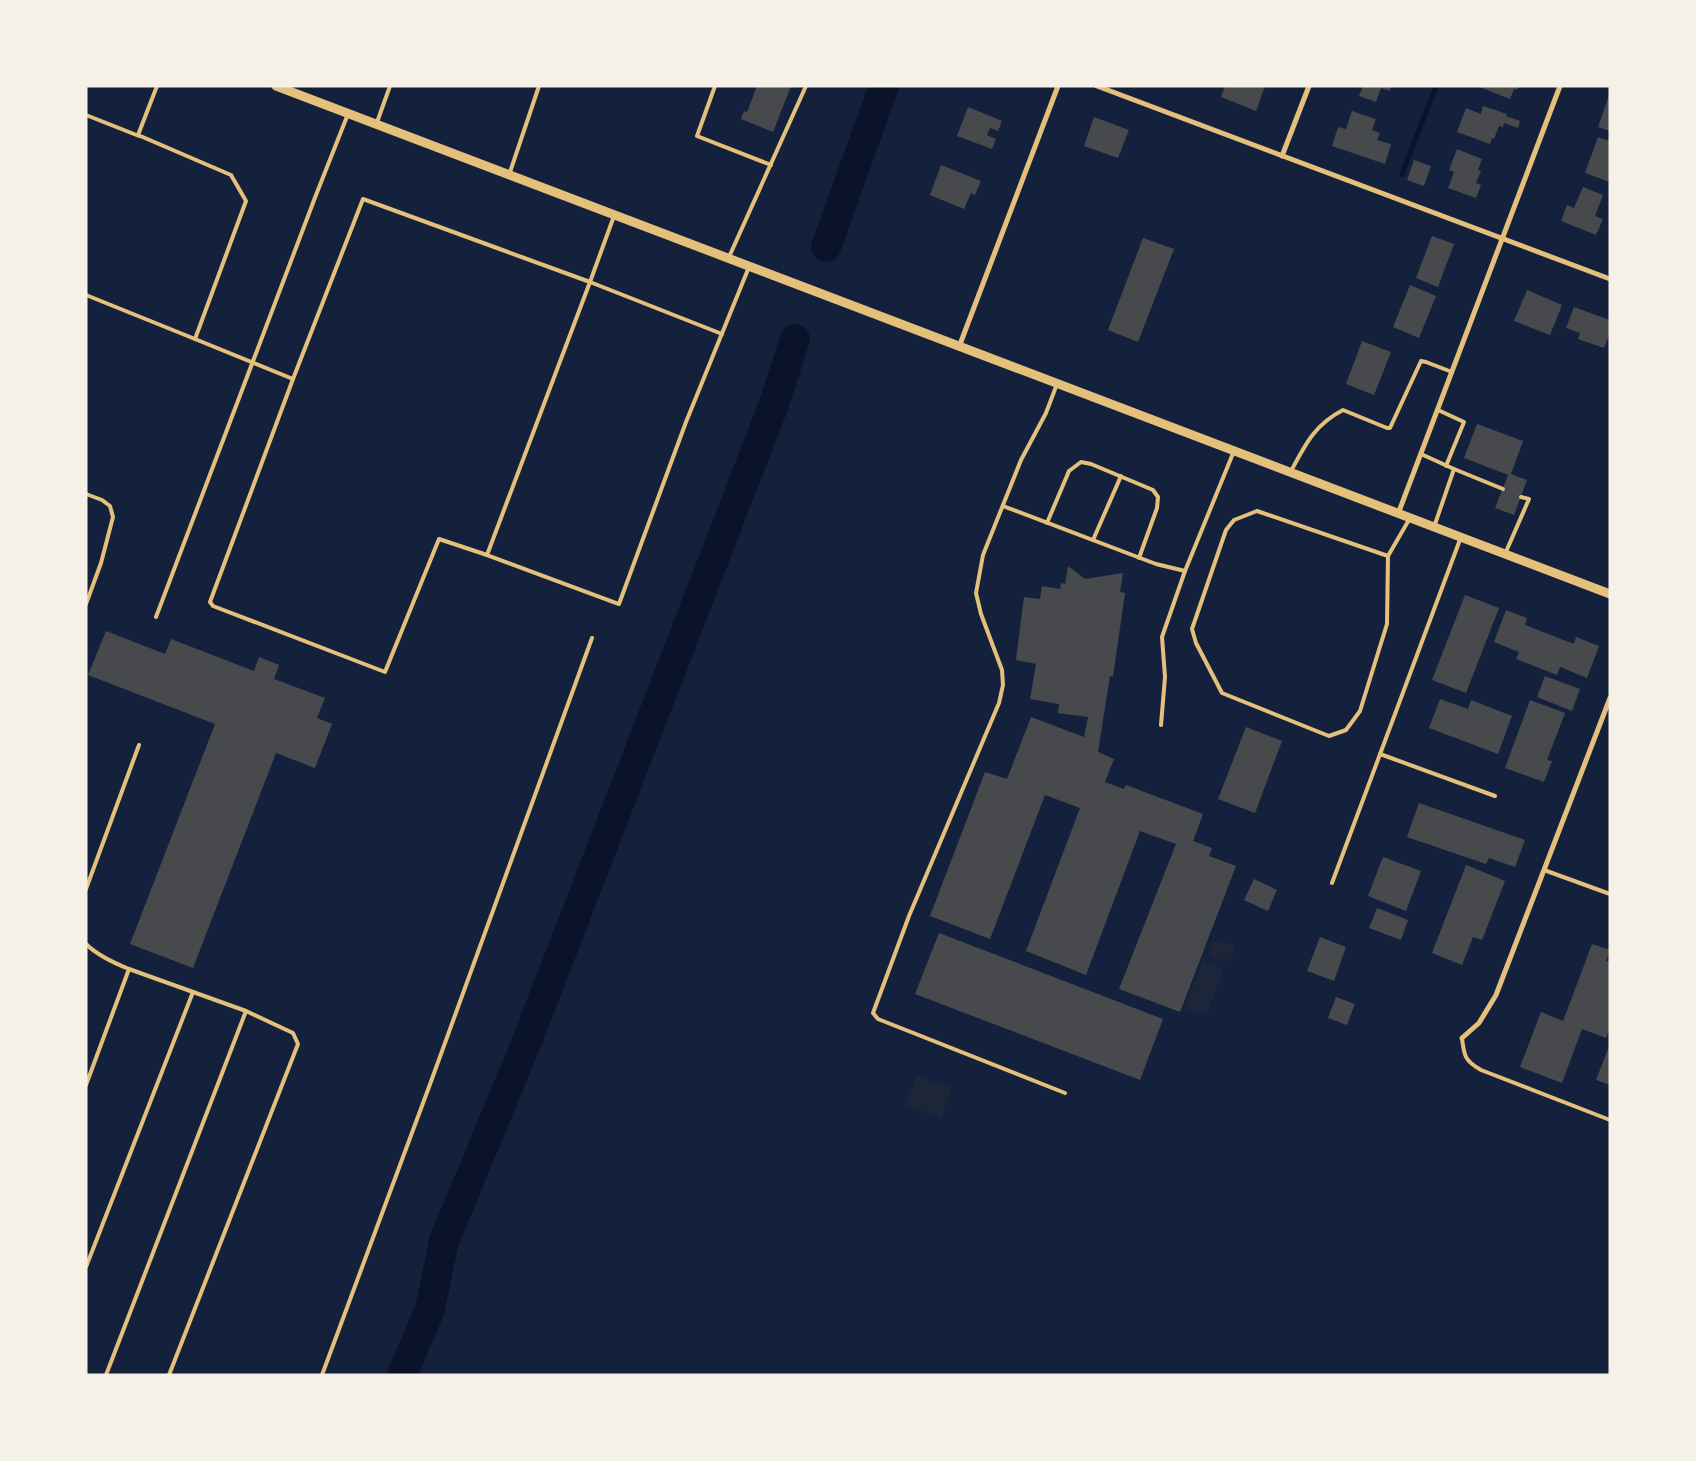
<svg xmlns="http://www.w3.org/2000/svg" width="1696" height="1461" viewBox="0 0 1696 1461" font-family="'IBM Plex Sans',sans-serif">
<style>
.green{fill:#1d2539}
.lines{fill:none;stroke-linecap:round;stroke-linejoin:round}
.stream{stroke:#0b132b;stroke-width:5}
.river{stroke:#0b132b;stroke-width:30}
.building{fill:#48494c}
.service{stroke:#e5c07b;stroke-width:4}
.minor{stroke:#e5c07b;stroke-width:5}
.tertiary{stroke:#e5c07b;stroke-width:9}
</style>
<rect width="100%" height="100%" fill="#14213d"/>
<g class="green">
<path d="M1216 940 1234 945V955L1228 962 1211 957 1208 947Z"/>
<path d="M1203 960 1218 966 1222 970V975L1206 1016 1184 1008Z"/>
<path d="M917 1076 952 1088 941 1118 906 1105Z"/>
</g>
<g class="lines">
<path class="stream" d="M1402 174 1436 86"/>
<g class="river">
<path d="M826 247 884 86"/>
<path d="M402 1375 430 1309 444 1241 525 1046 774 404 795 339"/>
</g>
</g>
<g class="building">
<path d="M757 86H791L773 132 741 119 744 111 747 112Z"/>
<path d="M1225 86H1265L1256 111 1221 97Z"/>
<path d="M1363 86H1391L1390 91 1381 88 1376 102 1359 96Z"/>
<path d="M1477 86H1519L1517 90 1514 89 1510 99Z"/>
<path d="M1609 95H1610V131L1598 127Z"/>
<path d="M1483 106 1507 114 1506 116 1520 121 1518 128 1504 123 1503 127 1499 126 1494 139 1492 138 1490 144 1457 132 1466 108 1481 114Z"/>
<path d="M968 107 1002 121 998 131 990 128 987 135 996 139 992 149 957 136Z"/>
<path d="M1352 111 1376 119 1372 130 1380 133 1377 140 1391 144 1385 164 1332 146 1338 127 1346 129Z"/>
<path d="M1094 117 1129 130 1118 158 1084 146Z"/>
<path d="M1598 137 1610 141V182L1585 173Z"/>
<path d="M1457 149 1482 159 1478 170 1481 171 1476 183 1481 185 1476 198 1448 188 1454 172 1449 170Z"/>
<path d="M1414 160 1431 166 1424 186 1407 180Z"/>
<path d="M941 165 981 181 975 195 971 193 964 209 930 195Z"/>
<path d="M1583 187 1603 195 1595 216 1603 219 1596 235 1561 221 1567 205 1574 208Z"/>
<path d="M1432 236 1454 244 1438 287 1416 278Z"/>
<path d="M1143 238 1174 249 1138 342 1108 330Z"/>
<path d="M1410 285 1436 296 1419 338 1393 327Z"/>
<path d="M1527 290 1562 305 1550 335 1514 321Z"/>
<path d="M1574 307 1610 320V333L1604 348 1578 339 1580 333 1566 328Z"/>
<path d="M1362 341 1391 352 1374 395 1346 384Z"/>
<path d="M1477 424 1523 441 1511 474 1527 480 1514 515 1495 508 1508 475 1464 458Z"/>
<path d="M1068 566 1085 579 1123 573 1120 592 1125 593 1113 677 1110 676 1098 752 1114 759 1105 782 1124 789 1126 785 1203 814 1193 841 1212 848 1209 856 1236 866 1180 1012 1119 989 1176 844 1140 831 1086 975 1026 951 1080 808 1045 795 990 939 930 916 985 772 1007 779 1031 717 1084 737 1088 717 1058 713 1059 704 1030 699 1036 664 1016 660 1024 597 1040 599 1042 586 1060 589 1061 583 1065 584Z"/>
<path d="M1465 595 1499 608 1466 693 1432 680Z"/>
<path d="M1506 610 1527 618 1525 625 1574 644 1576 637 1599 646 1587 678 1560 667 1557 675 1516 659 1519 652 1494 642Z"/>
<path d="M106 631 165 654 171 639 254 671 259 657 279 665 274 679 325 698 317 718 332 724 315 768 276 753 193 968 130 944 215 724 88 675Z"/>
<path d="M1545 676 1580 689 1572 711 1537 697Z"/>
<path d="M1440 699 1468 709 1471 700 1512 716 1498 754 1429 728Z"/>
<path d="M1530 700 1565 713 1547 760 1552 761 1544 782 1505 768Z"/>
<path d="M1246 727 1282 741 1255 813 1218 799Z"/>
<path d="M1419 803 1525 840 1515 867 1489 858 1486 864 1407 837Z"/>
<path d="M1383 857 1421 871 1406 911 1368 896Z"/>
<path d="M1466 865 1505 881 1482 940 1473 937 1462 965 1432 953Z"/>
<path d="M1254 879 1277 890 1268 911 1244 900Z"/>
<path d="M1377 908 1408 920 1401 940 1369 928Z"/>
<path d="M939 933 1163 1019 1140 1080 915 994Z"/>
<path d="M1320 937 1346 947 1334 981 1307 971Z"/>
<path d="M1592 944 1610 950 1606 961 1610 962V1029L1606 1038 1582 1029 1562 1083 1520 1067 1541 1012 1563 1021Z"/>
<path d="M1336 997 1355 1004 1347 1025 1328 1018Z"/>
<path d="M1610 1044V1085L1596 1080Z"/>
</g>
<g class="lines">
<g class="service">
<path d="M157 86 138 135 231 175 246 201 195 339 293 379 210 602 213 606 385 672 439 539 487 555 619 604 686 422 749 267"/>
<path d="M715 86 697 136 771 165"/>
<path d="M86 115 139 136"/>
<path d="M376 125 390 86"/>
<path d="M509 175 539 86"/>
<path d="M614 216 590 282 722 334"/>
<path d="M729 257 806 86"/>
<path d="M86 295 195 339"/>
<path d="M293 379 363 199 590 282 487 555"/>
<path d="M1057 384 1046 413 1021 460 983 555 976 593 981 614 1002 670 1003 685 999 703 909 916 873 1013 878 1019 1065 1093"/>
<path d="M1438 410 1464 422 1446 466"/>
<path d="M1421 454 1454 469 1434 527"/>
<path d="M1454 469 1503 489"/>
<path d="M1290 473C1305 445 1314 425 1343 410L1387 428H1390L1421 361 1426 362 1452 372"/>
<path d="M86 494 102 500 110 506 113 517 101 563 86 604"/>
<path d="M1003 506 1156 564 1185 571"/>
<path d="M1047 523 1069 471 1081 462 1091 464 1153 490 1158 497 1157 508 1139 558"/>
<path d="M1093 540 1121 476"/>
<path d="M1505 554 1529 499 1521 497"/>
<path d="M1388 556 1257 511 1234 520 1226 530 1192 629 1196 643 1222 693 1329 736 1346 730 1360 711 1387 624 1388 556 1410 518"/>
<path d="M156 617 316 195 348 114"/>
<path d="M1161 725 1165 677 1162 637 1185 571 1234 451"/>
<path d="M1380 754 1495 796"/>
<path d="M1544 870 1610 894"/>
<path d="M1332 883 1461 537"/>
<path d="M86 889 139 745"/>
<path d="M86 944C98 956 114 963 129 969L246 1011 293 1033 298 1044 169 1375"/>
<path d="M1462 1038C1464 1056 1465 1061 1481 1070L1610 1120"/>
<path d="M86 1085 129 969"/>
<path d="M86 1267 193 992"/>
<path d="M106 1375 246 1011"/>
<path d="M322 1375 429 1087 592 638"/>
</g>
<g class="minor">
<path d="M1097 86 1610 279"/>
<path d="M1282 156 1309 86"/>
<path d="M959 347 1058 86"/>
<path d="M1398 514 1560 86"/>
<path d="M1462 1038 1479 1023 1496 995 1610 698"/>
</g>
<path class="tertiary" d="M276 86 1610 594"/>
</g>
<rect width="1696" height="1461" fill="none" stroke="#f6f1e7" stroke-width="175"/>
</svg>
